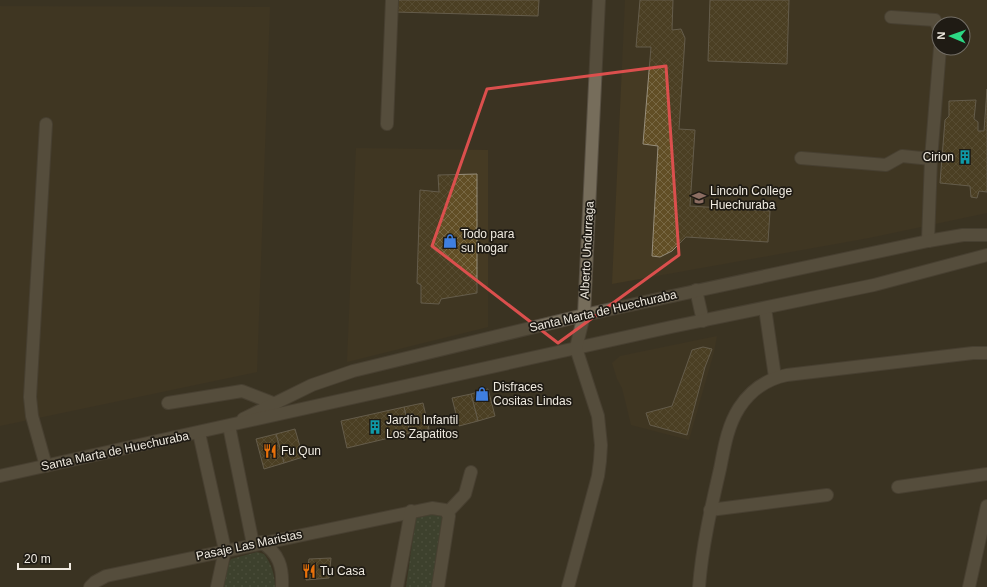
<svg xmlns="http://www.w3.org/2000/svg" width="987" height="587" viewBox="0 0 987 587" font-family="Helvetica,sans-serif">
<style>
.built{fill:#453a23;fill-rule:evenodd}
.grass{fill:url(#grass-dots)}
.building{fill:url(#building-cross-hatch);stroke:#978e7b}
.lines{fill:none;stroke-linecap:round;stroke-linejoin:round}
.minor-casing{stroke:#585043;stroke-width:14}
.minor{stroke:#766d5b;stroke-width:12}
.marked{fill:none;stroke:#db4f4d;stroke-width:3;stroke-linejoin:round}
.labels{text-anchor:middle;stroke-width:3.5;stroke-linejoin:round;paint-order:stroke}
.poi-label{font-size:12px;fill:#f0ebe1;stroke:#1f1b14;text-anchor:start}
.street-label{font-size:12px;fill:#f0ebe1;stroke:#1f1b14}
</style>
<defs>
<pattern id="grass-dots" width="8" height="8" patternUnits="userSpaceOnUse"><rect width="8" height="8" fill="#41533a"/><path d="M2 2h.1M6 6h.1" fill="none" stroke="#5d6c56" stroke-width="1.8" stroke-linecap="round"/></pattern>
<pattern id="building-cross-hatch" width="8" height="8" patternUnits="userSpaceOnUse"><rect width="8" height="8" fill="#614e25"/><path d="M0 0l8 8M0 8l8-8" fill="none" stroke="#786844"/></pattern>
</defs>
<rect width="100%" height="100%" fill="#3b3322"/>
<g class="built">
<path d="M625 0H987V213L869 238 612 284ZM939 24H963V48H939Z"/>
<path d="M0 6 270 7 257 372 0 426Z"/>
<path d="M356 148 488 150V327L347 362Z"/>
<path d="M717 336 714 352 689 440 631 425 622 388 617 379 612 363 620 356Z"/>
</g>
<g class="grass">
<path d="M428 511 443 513 447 526 438 587H406L416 516Z"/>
<path d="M257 552 264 554C271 563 275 575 275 587H222L226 568 231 559Z"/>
</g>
<g class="building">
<path d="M395 0H539L538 16 395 12Z"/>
<path d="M640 0H673L672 30 681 29 685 38 679 129 695 130 690 206 770 211 768 242 686 237 672 251 660 257 652 256 658 146 643 144 651 47H636Z"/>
<path d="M710 0H789L787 64 708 61Z"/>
<path d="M987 89V192L979 191 977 198 971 197 970 186 940 183 945 120 949 116V101L976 100 974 119 978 122V131H984Z"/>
<path d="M477 174V293L441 299 439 304 421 303V285L417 283 420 190 439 192 438 175Z"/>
<path d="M703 347 712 349 705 367 687 435 650 425 646 413 672 406 692 350Z"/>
<path d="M488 389 495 416 478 421 471 394Z"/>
<path d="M471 394 478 421 459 426 452 398Z"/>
<path d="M423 403 429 429 410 433 404 407Z"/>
<path d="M404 407 410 433 347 448 341 421Z"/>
<path d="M295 429 303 457 284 463 276 434Z"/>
<path d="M276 434 284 463 264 469 256 439Z"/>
<path d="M331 558 329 578 306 580 309 559Z"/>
</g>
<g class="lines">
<defs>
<g id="minor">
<path d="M891 17 935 20 939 29"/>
<path d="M387 124 392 0"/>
<path d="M801 158 886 165 902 156 931 159"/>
<path d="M928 241 931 159 940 48"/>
<path d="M696 290 703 321"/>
<path d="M765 308 775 377"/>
<path d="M168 403 242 391 273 403"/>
<path d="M243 419 312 385 353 371 584 315 928 241 963 235H987"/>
<path d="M229 426 253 544"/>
<path d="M199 433 225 550 217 587"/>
<path d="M46 466 32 416 30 397 46 124"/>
<path d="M0 476 671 327 874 285 987 255"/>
<path d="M898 487 987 474"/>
<path d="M710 510 827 495"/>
<path d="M448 512 465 494 471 472"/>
<path d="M261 542C279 553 283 567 282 587"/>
<path d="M90 587 95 582 106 576 432 508 445 510 449 516 438 587"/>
<path d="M397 587 411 511"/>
<path d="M568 587 598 476 600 461 601 445 598 416 576 348 584 315 599 0"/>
<path d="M699 587C702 547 711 508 720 469 724 449 727 427 739 408 750 391 767 379 787 375L973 353H987"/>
<path d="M969 587 987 506"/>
</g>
</defs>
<use href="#minor" class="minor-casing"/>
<use href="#minor" class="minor"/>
</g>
<path d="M0 0H987V587H0ZM666 66 679 255 558 343 432 246 487 89Z" fill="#3b3322" fill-opacity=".55" fill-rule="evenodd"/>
<path class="marked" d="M666 66 679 255 558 343 432 246 487 89Z"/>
<defs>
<symbol id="building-bare" viewBox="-9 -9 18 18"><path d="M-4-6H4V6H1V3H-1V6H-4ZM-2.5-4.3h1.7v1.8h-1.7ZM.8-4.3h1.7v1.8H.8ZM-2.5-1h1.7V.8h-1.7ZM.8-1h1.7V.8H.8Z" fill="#0f9aa8" stroke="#1f1b14" stroke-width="2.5" paint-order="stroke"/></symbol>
<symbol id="school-bare" viewBox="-9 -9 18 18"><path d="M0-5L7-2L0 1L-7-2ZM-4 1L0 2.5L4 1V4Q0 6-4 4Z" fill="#8d6e63" stroke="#1f1b14" stroke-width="2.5" paint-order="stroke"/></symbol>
<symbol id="shop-bare" viewBox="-9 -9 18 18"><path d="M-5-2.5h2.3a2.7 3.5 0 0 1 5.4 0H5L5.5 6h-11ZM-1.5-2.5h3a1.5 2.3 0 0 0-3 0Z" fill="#3f7fe0" stroke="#1f1b14" stroke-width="2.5" paint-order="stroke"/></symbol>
<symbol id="restaurant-bare" viewBox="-9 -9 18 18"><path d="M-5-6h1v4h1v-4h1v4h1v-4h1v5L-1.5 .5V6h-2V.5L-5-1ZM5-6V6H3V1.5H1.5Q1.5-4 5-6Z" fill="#e8710a" stroke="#1f1b14" stroke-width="2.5" paint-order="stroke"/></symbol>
</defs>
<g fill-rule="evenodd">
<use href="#building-bare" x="955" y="147" width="20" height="20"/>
<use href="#school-bare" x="689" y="188" width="20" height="20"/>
<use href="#shop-bare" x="440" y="231" width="20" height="20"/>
<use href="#shop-bare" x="472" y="384" width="20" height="20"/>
<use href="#building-bare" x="365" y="417" width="20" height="20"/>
<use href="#restaurant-bare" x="260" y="441" width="20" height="20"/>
<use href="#restaurant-bare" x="299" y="561" width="20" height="20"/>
</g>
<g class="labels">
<g class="poi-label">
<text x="954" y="161" text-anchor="end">Cirion</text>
<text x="710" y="195">Lincoln College<tspan x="710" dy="14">Huechuraba</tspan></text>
<text x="461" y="238">Todo para<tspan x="461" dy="14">su hogar</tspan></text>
<text x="493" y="391">Disfraces<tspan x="493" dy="14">Cositas Lindas</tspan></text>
<text x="386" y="424">Jardín Infantil<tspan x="386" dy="14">Los Zapatitos</tspan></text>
<text x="281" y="455">Fu Qun</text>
<text x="320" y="575">Tu Casa</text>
</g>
<g class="street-label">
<text transform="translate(587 250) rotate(-87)" y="4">Alberto Undurraga</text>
<text transform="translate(603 311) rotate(-13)" y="4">Santa Marta de Huechuraba</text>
<text transform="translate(115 451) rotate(-12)" y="4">Santa Marta de Huechuraba</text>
<text transform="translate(249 545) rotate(-12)" y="4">Pasaje Las Maristas</text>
</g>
</g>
<g transform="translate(951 36) rotate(272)"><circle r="19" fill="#1f1b14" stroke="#736e66"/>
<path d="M0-3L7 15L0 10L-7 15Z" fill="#2cd884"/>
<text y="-6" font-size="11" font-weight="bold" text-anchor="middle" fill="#f0ebe1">N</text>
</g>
<path d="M18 563v6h52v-6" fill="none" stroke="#f0ebe1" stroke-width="2"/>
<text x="24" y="563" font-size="12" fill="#f0ebe1" stroke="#1f1b14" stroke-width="3" paint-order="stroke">20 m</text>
</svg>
